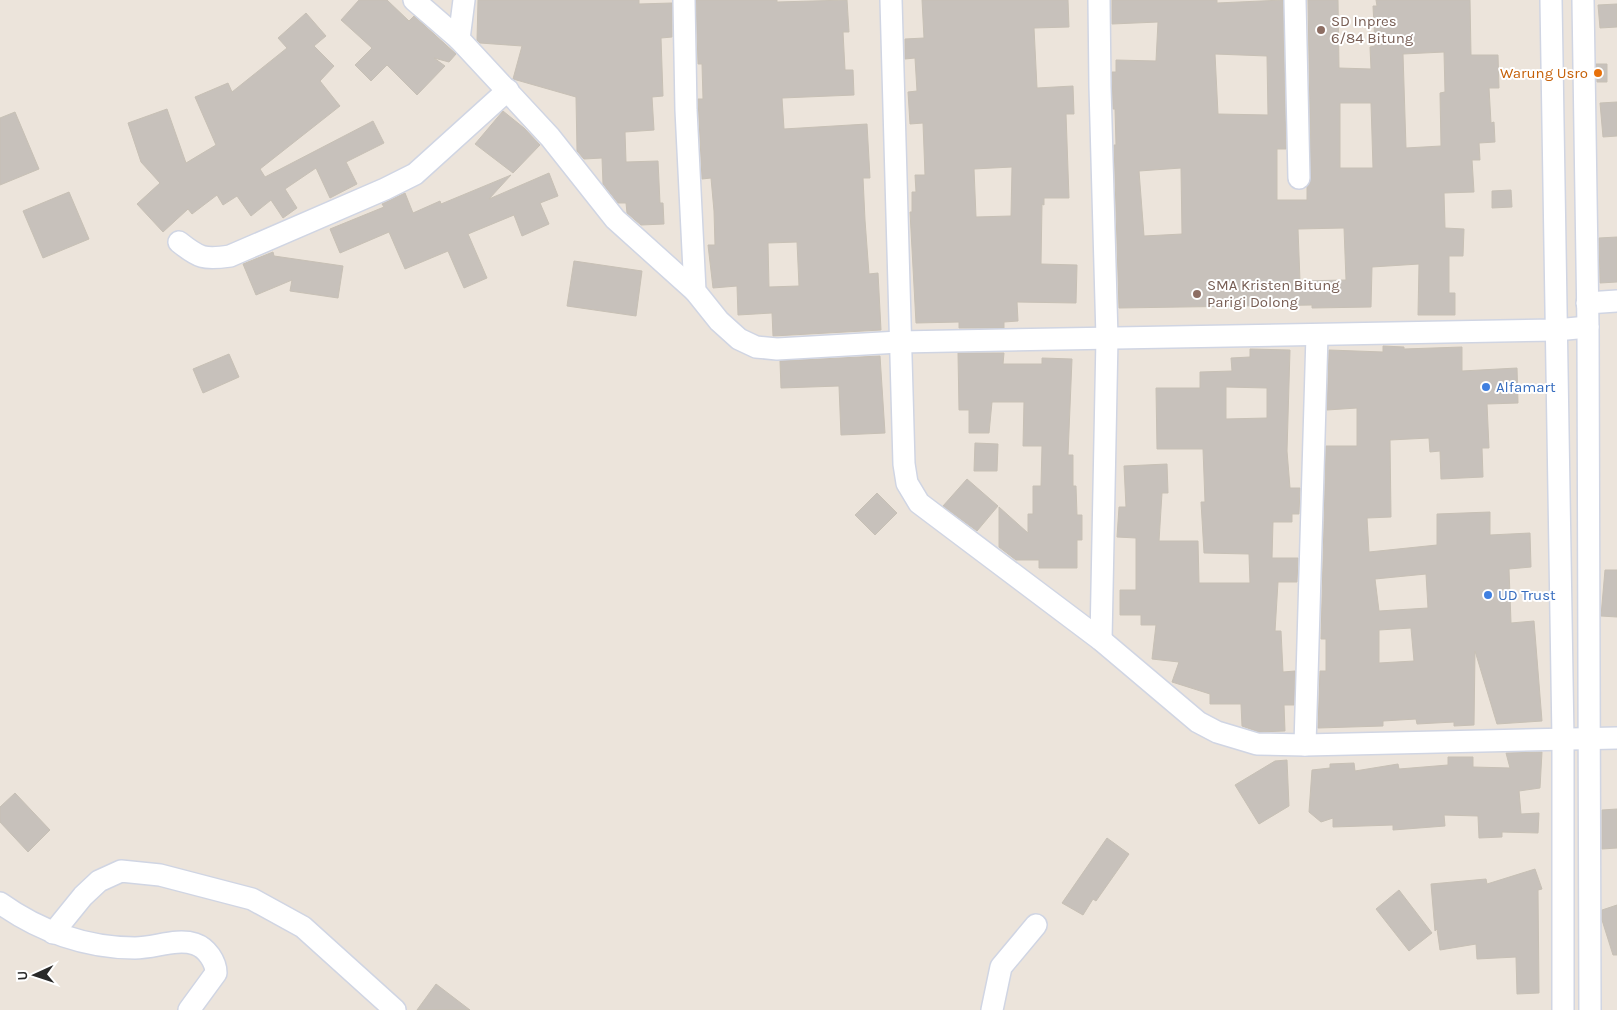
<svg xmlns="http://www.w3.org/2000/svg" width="1617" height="1010" viewBox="0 0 1617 1010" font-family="Karla,sans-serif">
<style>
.building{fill:#c7c1bb;stroke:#c7c0b5;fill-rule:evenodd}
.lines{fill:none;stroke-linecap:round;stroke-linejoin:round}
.minor-casing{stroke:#d0d5e3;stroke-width:24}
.minor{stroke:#fff;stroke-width:21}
.education-dot{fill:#8d6e63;stroke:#fff;stroke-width:2}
.food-dot{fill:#e8710a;stroke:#fff;stroke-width:2}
.shop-dot{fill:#3f7fe0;stroke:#fff;stroke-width:2}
.labels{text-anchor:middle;stroke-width:4;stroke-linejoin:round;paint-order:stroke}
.education-label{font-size:15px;fill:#785e54;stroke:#fff;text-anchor:start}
.food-label{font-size:15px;fill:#c56008;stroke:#fff;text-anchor:end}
.shop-label{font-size:15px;fill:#366cbe;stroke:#fff;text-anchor:start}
</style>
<rect width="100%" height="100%" fill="#ece4db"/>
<g class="building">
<path d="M359 0H387L409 21 414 16 456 54 449 62 434 58 445 66 417 95 387 65 371 81 355 65 372 48 341 20Z"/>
<path d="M478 0H639V4L672 3V37L661 38 663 96 652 97 654 130 625 132 626 162 658 161 660 203H663L664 224 641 225 627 213 626 203H618L603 184 602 158 584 159 577 151 576 97 513 79 522 46 480 43 477 40Z"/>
<path d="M696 0H777V2L847 0 849 32H843L845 70H853L854 95 782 98 784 129 867 124 870 178H863L865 220 869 274 878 273 881 330 773 336 772 313 738 315 737 286 713 288 708 245H715L714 211 711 178 702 179 698 99H703L702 64H698ZM797 242 799 286 769 287 768 243Z"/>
<path d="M922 0H1068L1069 27 1034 28 1037 88 1073 86 1074 114H1066L1069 198H1044V205L1042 204 1041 264 1077 265 1076 303 1017 302 1018 321 1004 322V328H959V322L916 323 910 212H912V192H916L915 175H925L923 123 910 124 908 92 917 91 915 58 905 59V39L924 38ZM1012 167 1011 216 976 217 974 169Z"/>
<path d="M1112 0H1217V3L1283 0 1286 149H1277V200H1307V187L1311 178 1308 0H1338L1339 68 1371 69 1370 47 1375 46 1373 6H1377L1376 0H1470L1471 55H1498L1499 88H1489L1491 123 1494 122 1495 142 1479 143 1480 160H1472L1474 192 1444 193 1445 228 1464 229 1463 256H1449V293H1455V315H1418L1419 264 1372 267 1371 307 1312 308V305L1119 308 1114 145H1116L1115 109H1113L1112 72H1116V60L1156 61 1158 22 1112 24ZM1444 52 1445 92 1440 93 1441 146 1406 148 1403 54ZM1215 54 1267 56 1268 115 1218 114ZM1340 103H1371L1373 168H1340ZM1181 168 1182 234 1144 236 1139 171ZM1344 228 1346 280 1300 281 1298 229Z"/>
<path d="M1617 4V27L1600 28 1598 5Z"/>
<path d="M306 13 326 36 314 46 334 66 320 81 340 106 260 169 265 177 373 121 384 143 346 162 357 184 330 198 316 168 285 189 297 208 283 218 271 200 251 216 237 196 223 205 217 195 192 214 188 209 163 232 137 204 160 183 141 162 128 123 167 109 186 163 216 145 195 97 228 83 232 92 287 48 278 38Z"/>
<path d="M1596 64H1607V82H1597Z"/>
<path d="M1617 102V136L1603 137 1600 103Z"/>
<path d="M503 111 524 128 540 145 513 173 475 144Z"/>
<path d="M15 112 39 169 0 185V118Z"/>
<path d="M549 173 558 196 540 203 549 224 522 236 514 215 468 234 487 278 464 288 448 251 405 269 389 232 340 253 330 229 384 207 382 204 405 193 413 213 440 201 441 204 511 175 489 199Z"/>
<path d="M1511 190 1512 207 1492 208V191Z"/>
<path d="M69 192 89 239 43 258 23 211Z"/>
<path d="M1617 237V282L1600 283 1599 238Z"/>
<path d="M273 252 274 256 343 266 338 298 290 291 292 280 256 295 243 264Z"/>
<path d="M574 261 642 271 636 316 567 306Z"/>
<path d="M1383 346 1404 347V349L1462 347V371L1517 368 1518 403 1487 404 1489 448H1482L1483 477 1441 479 1440 451 1430 452 1429 438 1390 440 1391 517 1367 518 1369 552 1437 545V514L1490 512V535L1530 533 1531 567 1509 569 1511 623 1534 621 1542 721 1497 724 1475 651 1474 725 1454 726V722L1417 724 1416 719 1383 721V726L1318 728 1320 671H1326V639H1321L1326 446H1357V408L1327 410 1329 350 1383 352ZM1426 574 1428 608 1379 611 1375 579ZM1411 628 1414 661 1379 663V630Z"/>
<path d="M1250 349 1290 350 1287 451 1290 488H1300L1299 514H1292V522H1273L1272 558H1298L1297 582H1278L1275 631H1281L1283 672 1295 671 1294 705H1284L1285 731 1259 732 1242 726 1241 704H1210V694L1172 682 1179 662 1152 659 1156 625H1141V615H1120V590H1136V538L1117 537 1119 507H1126L1124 466 1167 464 1168 493H1162L1159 541H1198L1199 583H1250L1249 554 1204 553 1201 502H1205L1203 449H1157L1156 388H1200V372L1232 371 1231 358 1250 357ZM1226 387 1267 388V418L1226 419Z"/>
<path d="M958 353H1004L1003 364H1042V358L1072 359 1068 455H1073V486H1076L1077 515H1082V540H1077V568H1039V560H1016L999 547V507L1028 533V514H1033V486H1041L1042 446H1023L1024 402H992L989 433H969V410H959Z"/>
<path d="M229 354 239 377 203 393 193 369Z"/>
<path d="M880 356 885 433 841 435 839 386 781 388 780 361Z"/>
<path d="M975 443 998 444 997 471H974Z"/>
<path d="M967 479 998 506 977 531 943 506Z"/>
<path d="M877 493 897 513 875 535 855 515Z"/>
<path d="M1605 570H1617V617L1601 616Z"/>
<path d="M1542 752 1540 788 1519 791 1521 814 1539 813 1538 833 1502 832V837L1479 838 1478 816 1444 815 1445 826 1393 830V825L1333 827V818L1321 822 1309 812 1312 770 1330 768V764L1354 763 1355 771 1398 764 1399 769 1448 765V757H1473V767L1510 768 1506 753Z"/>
<path d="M1287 760 1289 806 1259 824 1235 785 1275 761Z"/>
<path d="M15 793 50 830 28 852 0 822V807Z"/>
<path d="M1617 809V848L1602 849V810Z"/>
<path d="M1107 838 1129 854 1096 901 1093 899 1083 915 1062 903Z"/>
<path d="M1535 869 1542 889 1538 890 1539 993 1517 994 1516 957 1477 959 1476 944 1440 950 1437 929 1435 931 1431 884 1486 879 1487 884Z"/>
<path d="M1399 890 1432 933 1409 951 1376 909Z"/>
<path d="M1617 905V955H1613L1602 920V910Z"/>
<path d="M436 984 470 1010H417Z"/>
</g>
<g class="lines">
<defs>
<g id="minor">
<path d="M414 0 459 39"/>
<path d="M464 0 459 39 550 137 615 219 695 291"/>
<path d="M684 0 686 110 695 291 719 321 739 339 756 347 777 349 899 342 1556 330 1588 327"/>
<path d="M891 0 904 464 907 483 919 503 1101 640 1198 722 1217 732 1257 744 1305 745 1617 738"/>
<path d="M1099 0 1100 87 1107 338 1101 640"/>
<path d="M1295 0 1299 178"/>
<path d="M1551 0 1563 739V1010"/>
<path d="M1583 0 1588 327 1590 1010"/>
<path d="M179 242C199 258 204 260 230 256L385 189 415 174 508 90"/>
<path d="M1587 303 1617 301"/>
<path d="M1305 745 1317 335"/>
<path d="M0 903C39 931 86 948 135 948 155 948 176 938 195 944 207 948 216 962 216 973L189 1010"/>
<path d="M53 933 83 896 99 881 121 871 160 875 252 899 303 927 395 1010"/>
<path d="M992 1010 1001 967 1036 925"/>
</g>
</defs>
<use href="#minor" class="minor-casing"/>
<use href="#minor" class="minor"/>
</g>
<g class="education-dot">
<circle cx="1321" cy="30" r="5"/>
<circle cx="1197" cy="294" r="5"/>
</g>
<circle class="food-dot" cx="1598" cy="73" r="5"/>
<g class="shop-dot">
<circle cx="1486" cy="387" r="5"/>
<circle cx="1488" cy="595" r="5"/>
</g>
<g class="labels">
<g class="education-label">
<text x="1331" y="26">SD Inpres<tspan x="1331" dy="17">6/84 Bitung</tspan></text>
<text x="1207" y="290">SMA Kristen Bitung<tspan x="1207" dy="17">Parigi Dolong</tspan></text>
</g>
<g class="food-label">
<text x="1588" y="78">Warung Usro</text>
</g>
<g class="shop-label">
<text x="1496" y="392">Alfamart</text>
<text x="1498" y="600">UD Trust</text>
</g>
</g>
<g transform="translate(35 975) rotate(267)" stroke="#ffffff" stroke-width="4" paint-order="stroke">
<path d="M0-4L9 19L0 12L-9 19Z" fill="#292929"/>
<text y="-8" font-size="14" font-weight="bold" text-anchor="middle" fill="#292929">U</text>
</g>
</svg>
